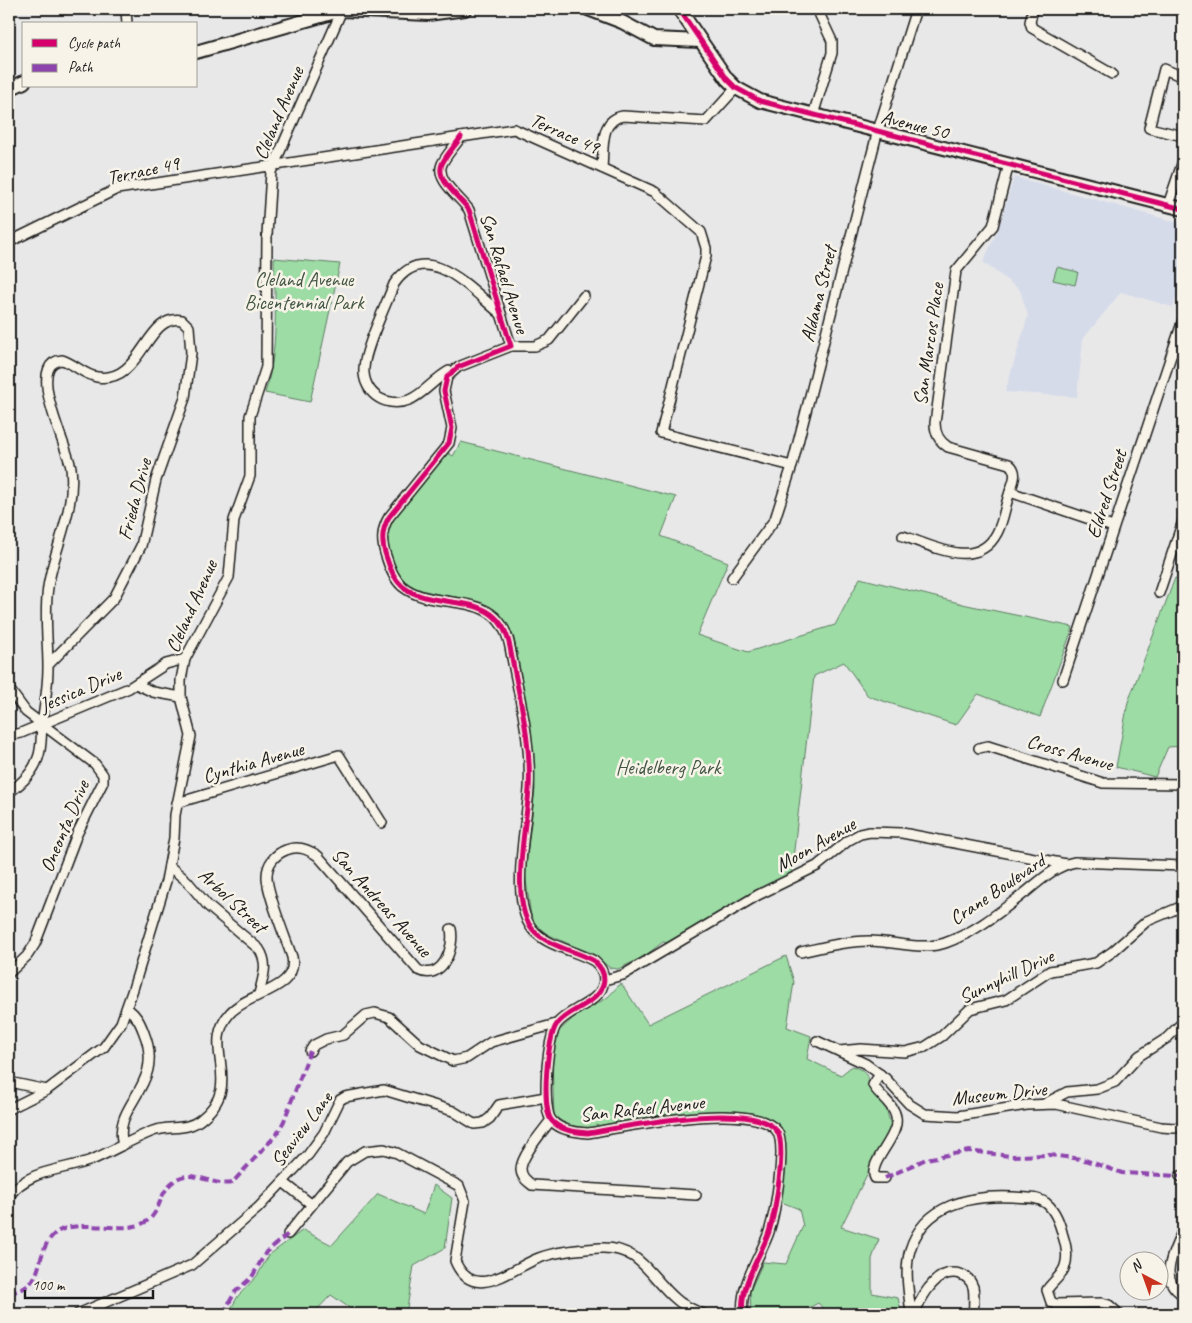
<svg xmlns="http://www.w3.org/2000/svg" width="1192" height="1323" viewBox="0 0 1192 1323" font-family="Caveat,sans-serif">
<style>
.built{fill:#d6dbea}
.green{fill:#9ddca5;stroke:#5c7c60}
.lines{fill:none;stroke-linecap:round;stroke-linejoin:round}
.street-casing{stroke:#1c1c1c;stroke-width:12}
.secondary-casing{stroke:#1c1c1c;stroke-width:16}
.street{stroke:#f7f3e8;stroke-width:9}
.secondary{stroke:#f7f3e8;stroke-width:12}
.quiet{stroke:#8e44ad;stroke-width:4;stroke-dasharray:8 4;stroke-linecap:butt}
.cycleway-casing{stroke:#f7f3e8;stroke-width:8}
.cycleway{stroke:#d6006c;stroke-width:5}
.labels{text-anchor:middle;stroke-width:5;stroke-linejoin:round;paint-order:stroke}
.street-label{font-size:20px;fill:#1c1c1c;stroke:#f7f3e8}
.park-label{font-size:20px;fill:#435645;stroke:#f7f3e8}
</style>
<rect width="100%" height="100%" fill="#e8e8e9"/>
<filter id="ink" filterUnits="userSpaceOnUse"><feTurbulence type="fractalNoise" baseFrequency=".02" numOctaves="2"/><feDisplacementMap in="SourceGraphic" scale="10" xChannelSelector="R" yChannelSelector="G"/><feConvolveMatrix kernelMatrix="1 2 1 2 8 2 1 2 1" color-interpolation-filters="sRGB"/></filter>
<g filter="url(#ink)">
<path class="built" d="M1014 177 1183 224V275L1173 307 1121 292 1083 339 1077 397 1005 392 1028 316 1020 290 983 262 998 230Z"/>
<g class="green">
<path d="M274 258 340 264 310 402 265 393C279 349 275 303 274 258Z"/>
<path d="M1057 267 1078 272 1075 285 1053 280Z"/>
<path d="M461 442 676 497 661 536 728 562 697 635 748 652 835 625 860 578 967 605 1073 627 1040 717 978 694 956 725 868 696 844 662 814 676 791 876 669 943 663 942 642 958 618 969 610 968 595 956 547 934 536 925 531 917 525 873 535 789 531 732 514 638 507 623 488 606 421 590 404 583 399 577 386 546V531L392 516 448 453 453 456Z"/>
<path d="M1175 578 1183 581V746L1168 747 1155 777 1116 767 1128 702Z"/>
<path d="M786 956 794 982 787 1027 811 1036 807 1059 841 1075 852 1066 862 1070 867 1076 870 1090 886 1108 891 1126 841 1227 879 1239 872 1259V1293L898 1298 902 1314H828L818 1303 798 1314H751L750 1291 763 1262 786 1264 803 1226 799 1209 779 1201C781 1188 787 1148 783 1137 764 1082 621 1132 578 1129 570 1128 561 1120 554 1116L552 1059 559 1031 573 1018 608 997 621 983 648 1024Z"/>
<path d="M434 1185 452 1198 445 1248 414 1266 406 1314H358L331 1295 313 1314H228L238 1296 257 1276 269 1255 303 1230 332 1245 378 1194 424 1214Z"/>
</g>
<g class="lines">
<defs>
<g id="street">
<path d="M126 9 127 24"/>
<path d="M1033 9 1030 22 1032 28 1112 74"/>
<path d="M1183 77 1164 69 1149 128 1183 136"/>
<path d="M813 115 832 53V41L817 9"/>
<path d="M461 137C455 146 446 155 442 164 435 180 460 197 469 210L511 346 458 367 447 377 444 391 452 428 449 443 389 517C381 530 381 542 386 556 389 566 394 579 402 586 436 614 498 585 510 647 518 693 532 742 529 789 527 824 507 907 536 933 551 947 576 951 594 961 601 967 606 975 603 985 598 1004 568 1009 557 1024 547 1036 541 1110 552 1121 561 1131 576 1132 588 1133 624 1127 754 1099 777 1131 787 1146 775 1213 769 1232 760 1258 739 1285 743 1314"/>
<path d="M1009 164 993 226 956 271 935 423C935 434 939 441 948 447L1009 464C1019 472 1013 482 1010 492L1113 527"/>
<path d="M602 168C604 149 599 120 623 116L706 121 736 88"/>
<path d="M1168 205 1183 161"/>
<path d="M9 242 117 189 514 129 655 192 701 232 706 248V256L661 433 792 466"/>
<path d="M511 346H535L549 340 584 296"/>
<path d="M449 371C434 379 424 394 409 400 399 404 387 403 379 398 369 392 363 380 364 368 365 348 386 305 394 284 427 236 472 291 501 314"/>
<path d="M903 536C933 546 977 571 997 533 1004 520 1005 505 1010 492"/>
<path d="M732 578 775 519 792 466 878 130 916 9"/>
<path d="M1159 593 1183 521"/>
<path d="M1063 680 1183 320"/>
<path d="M136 684 153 692 181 697"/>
<path d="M9 689 26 712 95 764 103 775V782L77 834 35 944 27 956 9 973"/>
<path d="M9 736 21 733 129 688 166 664 185 659"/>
<path d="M979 748 988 746 1103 783 1183 784"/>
<path d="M9 792C21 784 33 773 38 758 42 748 41 735 42 724 45 705 48 686 48 667 48 640 44 615 48 587 54 548 76 509 71 468 68 447 24 363 62 360 75 364 84 375 97 377 143 384 145 313 182 320L189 327 191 353 185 398 156 480 141 546 114 598 48 665"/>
<path d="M177 803 339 755 382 823"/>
<path d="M169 866 187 881 208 906 259 949C269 964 263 977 259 994"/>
<path d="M801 952C824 947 846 941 869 941 895 941 920 951 945 943 976 932 1001 911 1026 892 1041 880 1055 866 1075 862L1183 866"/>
<path d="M604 980 623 975 758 895 817 866 849 840 860 834 870 832 902 833 1066 864"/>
<path d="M817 1041 866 1064 885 1078 909 1104 925 1114 958 1116 1027 1105 1056 1104 1161 1127 1175 1128 1183 1125"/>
<path d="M310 1051 314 1045 326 1039 343 1035 366 1015 375 1013 389 1017 420 1045 453 1061 467 1058 491 1042 556 1024"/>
<path d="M839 1051 861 1049 905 1052 925 1047 942 1036 970 1009 1006 1000 1050 971 1096 963 1112 952 1147 921 1183 906"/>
<path d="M880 1074 873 1085C879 1096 894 1104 896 1117 900 1137 867 1163 875 1178H885"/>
<path d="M9 1082 47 1090"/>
<path d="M1044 1104 1067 1092 1097 1089 1115 1082 1139 1056 1167 1038 1183 1022"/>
<path d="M9 1109 47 1090 104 1047 121 1023 133 989 166 881 174 838 175 815 191 736 181 697V680L185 659 229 577 234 520 250 476V416L266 367 267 235 271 172 342 10"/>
<path d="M551 1120C543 1131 521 1156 521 1169 521 1177 527 1181 532 1185L696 1195"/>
<path d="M123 1145C111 1104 166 1087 144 1033 140 1022 137 1016 127 1008"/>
<path d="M1180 1176 1183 1178"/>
<path d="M283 1182 311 1204"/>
<path d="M9 1196C29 1168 65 1171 94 1159 114 1150 133 1139 153 1131 169 1125 186 1131 200 1120 247 1084 199 1048 230 1013 249 992 299 990 292 957 286 939 266 891 267 876 267 864 275 854 286 850 298 845 308 849 318 856L418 970C442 982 455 948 451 929"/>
<path d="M1183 1229C1175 1251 1156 1278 1183 1295"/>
<path d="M288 1234 347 1162 365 1151 384 1149 397 1153 459 1186 465 1201 455 1261C473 1304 512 1268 539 1258 557 1251 581 1249 600 1248 640 1246 650 1277 676 1299 683 1306 694 1310 703 1314"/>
<path d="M78 1314 192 1265 258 1208 308 1155 324 1133 340 1100 345 1097 384 1090 453 1111 474 1124 483 1123 490 1118 499 1105 546 1097"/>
<path d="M911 1314C909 1293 904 1271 910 1250 924 1204 971 1195 1013 1197 1023 1198 1036 1196 1046 1203 1056 1211 1060 1224 1063 1236 1066 1245 1068 1257 1065 1266 1062 1276 1052 1282 1047 1290L1051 1302 1056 1304 1102 1303 1109 1305 1119 1314"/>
<path d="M914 1314C921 1298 937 1267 960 1274 966 1276 971 1281 973 1287 975 1295 973 1306 974 1314"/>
</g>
<g id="secondary">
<path d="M588 9 622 22 654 39 700 41"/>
<path d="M679 9 727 79 736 88 760 101 1183 209"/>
<path d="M196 52 342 10 428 14 465 9"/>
<path d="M9 89 24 82"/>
</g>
</defs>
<use href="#street" class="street-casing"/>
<use href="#secondary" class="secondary-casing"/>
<use href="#street" class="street"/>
<use href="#secondary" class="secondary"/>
<g class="quiet">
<path d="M885 1178 926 1159 969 1151 1009 1156 1050 1155 1082 1159 1122 1173 1180 1176"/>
<path d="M9 1293C50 1286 31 1251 57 1232 73 1221 110 1229 129 1227 166 1223 153 1193 177 1179 193 1169 214 1187 232 1183L277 1134 284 1121 310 1051"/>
<path d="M223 1314 235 1292 252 1277 266 1252 288 1234"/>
</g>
<defs>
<g id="cycleway">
<path d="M679 9 727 79 736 88 760 101 1183 209"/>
<path d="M461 137C455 146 446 155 442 164 435 180 460 197 469 210L511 346 458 367 447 377 444 391 452 428 449 443 389 517C381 530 381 542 386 556 389 566 394 579 402 586 436 614 498 585 510 647 518 693 532 742 529 789 527 824 507 907 536 933 551 947 576 951 594 961 601 967 606 975 603 985 598 1004 568 1009 557 1024 547 1036 541 1110 552 1121 561 1131 576 1132 588 1133 624 1127 754 1099 777 1131 787 1146 775 1213 769 1232 760 1258 739 1285 743 1314"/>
</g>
</defs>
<use href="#cycleway" class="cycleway-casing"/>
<use href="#cycleway" class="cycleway"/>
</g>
</g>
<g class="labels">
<g class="street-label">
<text transform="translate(278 113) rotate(-67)" y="7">Cleland Avenue</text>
<text transform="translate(915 124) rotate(14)" y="7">Avenue 50</text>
<text transform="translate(565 133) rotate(24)" y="7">Terrace 49</text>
<text transform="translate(143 170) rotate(-12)" y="7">Terrace 49</text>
<text transform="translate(505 273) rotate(73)" y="7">San Rafael Avenue</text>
<text transform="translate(818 294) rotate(-76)" y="7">Aldama Street</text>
<text transform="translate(928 344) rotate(-82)" y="7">San Marcos Place</text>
<text transform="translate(1106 494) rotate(-72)" y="7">Eldred Street</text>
<text transform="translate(134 499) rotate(-75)" y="7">Frieda Drive</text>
<text transform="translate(191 606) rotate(-66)" y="7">Cleland Avenue</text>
<text transform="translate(80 689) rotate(-23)" y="7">Jessica Drive</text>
<text transform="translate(1070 752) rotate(16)" y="7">Cross Avenue</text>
<text transform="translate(253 762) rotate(-16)" y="7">Cynthia Avenue</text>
<text transform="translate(64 826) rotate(-67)" y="7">Oneonta Drive</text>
<text transform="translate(815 844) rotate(-30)" y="7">Moon Avenue</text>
<text transform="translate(997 889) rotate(-34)" y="7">Crane Boulevard</text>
<text transform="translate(233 900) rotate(43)" y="7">Arbol Street</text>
<text transform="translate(382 902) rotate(48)" y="7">San Andreas Avenue</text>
<text transform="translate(1006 976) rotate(-25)" y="7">Sunnyhill Drive</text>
<text transform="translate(999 1093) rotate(-6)" y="7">Museum Drive</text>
<text transform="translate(642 1108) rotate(-6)" y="7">San Rafael Avenue</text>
<text transform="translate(301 1129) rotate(-53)" y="7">Seaview Lane</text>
</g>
<g class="park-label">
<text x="304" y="286">Cleland Avenue<tspan x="304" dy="23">Bicentennial Park</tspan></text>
<text x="668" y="774">Heidelberg Park</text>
</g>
</g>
<rect width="1192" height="1323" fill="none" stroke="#f7f3e8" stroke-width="30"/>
<rect x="15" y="15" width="1162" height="1293" fill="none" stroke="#1c1c1c" stroke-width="2" filter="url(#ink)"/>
<rect x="22" y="22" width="175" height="65" fill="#f7f3e8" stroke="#9f9d96"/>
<rect x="32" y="39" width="25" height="8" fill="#d6006c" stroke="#9f9d96"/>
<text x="68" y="48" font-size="15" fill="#1c1c1c">Cycle path</text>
<rect x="32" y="64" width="25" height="8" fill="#8e44ad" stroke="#9f9d96"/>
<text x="68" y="72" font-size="15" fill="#1c1c1c">Path</text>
<g transform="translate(1144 1276) rotate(319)"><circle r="24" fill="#f7f3e8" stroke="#9f9d96"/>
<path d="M0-4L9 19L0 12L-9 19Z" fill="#c8321e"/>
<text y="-8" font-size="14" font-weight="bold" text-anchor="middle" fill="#1c1c1c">N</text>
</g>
<path d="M25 1290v8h128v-8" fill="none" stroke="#1c1c1c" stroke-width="2.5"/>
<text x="32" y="1290" font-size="15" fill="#1c1c1c" stroke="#f7f3e8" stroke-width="4" paint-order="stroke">100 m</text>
</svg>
